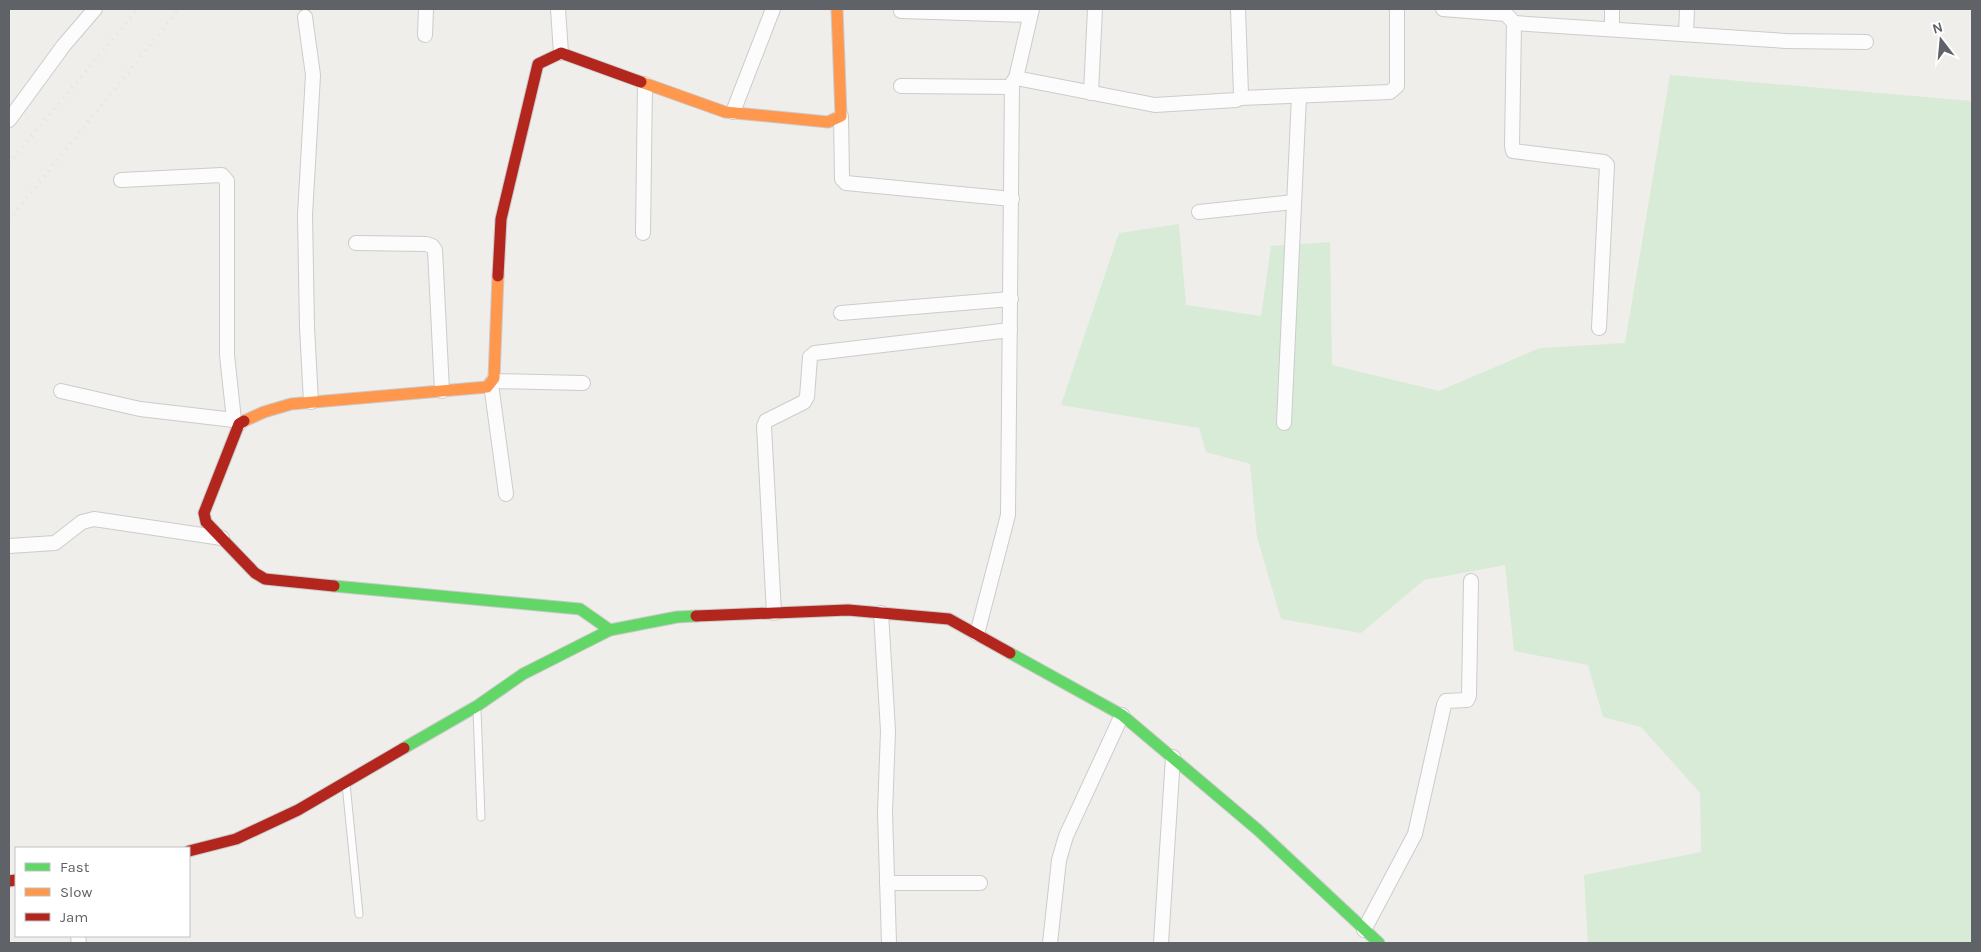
<svg xmlns="http://www.w3.org/2000/svg" width="1981" height="952" viewBox="0 0 1981 952" font-family="Karla,sans-serif">
<style>
.green{fill:#d8ebd6}
.lines{fill:none;stroke-linecap:round;stroke-linejoin:round}
.lane-casing{stroke:#cbcccc;stroke-width:9}
.street-casing{stroke:#cbcccc;stroke-width:16}
.fast-casing{stroke:#cacacb;stroke-width:13}
.slow-casing{stroke:#cacacb;stroke-width:13}
.jam-casing{stroke:#cacacb;stroke-width:13}
.lane{stroke:#fdfcfc;stroke-width:7}
.street{stroke:#fdfcfc;stroke-width:14}
.fast{stroke:#63d668;stroke-width:11}
.slow{stroke:#ff974d;stroke-width:11}
.jam{stroke:#b3261e;stroke-width:11}
.rail{stroke:#e4e4e4;stroke-width:4;stroke-dasharray:1 6;stroke-linecap:butt}
</style>
<rect width="100%" height="100%" fill="#efeeea"/>
<path class="green" d="M1670 75 1972 101V942L1970 943H1588L1584 875 1701 852 1700 793 1641 727 1603 717 1588 665 1514 651 1505 565 1424 580 1361 633 1281 619 1257 537 1250 464 1206 452 1199 428 1061 405 1119 233 1179 224 1186 305 1261 316 1271 246 1330 242 1332 365 1439 391 1540 348 1625 343Z"/>
<g class="lines">
<defs>
<g id="lane">
<path d="M477 710 481 817"/>
<path d="M346 784 359 914"/>
</g>
<g id="street">
<path d="M558 9 561 53"/>
<path d="M1443 9 1506 14 1514 23 1512 146 1513 151 1604 162 1607 165 1599 328"/>
<path d="M901 11 1030 15"/>
<path d="M305 17 313 75 305 215 307 327 311 402"/>
<path d="M1514 23 1786 41 1866 42"/>
<path d="M1612 29V9"/>
<path d="M1686 34 1687 9"/>
<path d="M425 35 426 9"/>
<path d="M1016 78 1032 9"/>
<path d="M901 86 1011 87"/>
<path d="M1091 93 1095 9"/>
<path d="M1240 98 1390 92 1397 86V9"/>
<path d="M733 112 773 9"/>
<path d="M841 116 842 179 846 183 1012 199"/>
<path d="M9 120 64 45 95 9"/>
<path d="M121 180 222 175 227 181V355L234 420"/>
<path d="M1199 212 1294 202"/>
<path d="M643 233 645 84"/>
<path d="M356 243 426 244 432 246 435 250 442 391"/>
<path d="M841 313 1011 299"/>
<path d="M493 381 583 383"/>
<path d="M491 384 506 494"/>
<path d="M61 391 140 409 234 420 239 424"/>
<path d="M1284 423 1299 96"/>
<path d="M9 546 55 543 82 522 94 519 222 538"/>
<path d="M774 613 764 426 766 421 804 402 807 397 810 357 815 353 1010 330"/>
<path d="M881 613 888 731 885 813 889 943"/>
<path d="M977 634 1008 515 1012 83 1016 78 1021 79 1155 105 1236 100 1240 98 1241 94 1238 9"/>
<path d="M887 883H980"/>
<path d="M1364 930 1415 834 1444 705 1446 701 1467 700 1469 696 1471 581"/>
<path d="M78 936 79 943"/>
<path d="M1050 943 1059 860 1066 836 1122 715"/>
<path d="M1161 943 1173 757"/>
</g>
<g id="fast">
<path d="M334 586 580 609 610 630"/>
<path d="M1010 653 1122 715 1258 830 1379 943"/>
<path d="M404 748 477 706 523 674 610 630 677 617 696 616"/>
</g>
<g id="slow">
<path d="M641 82 725 112 828 122 841 116 837 9"/>
<path d="M244 421 264 412 291 404 487 387 494 378 498 276"/>
</g>
<g id="jam">
<path d="M498 276 501 219 538 64 561 53 641 82"/>
<path d="M244 421 239 424 204 513 206 522 255 573 265 579 334 586"/>
<path d="M696 616 848 610 949 619 1010 653"/>
<path d="M189 851 236 839 298 810 404 748"/>
<path d="M9 881 16 880"/>
</g>
</defs>
<use href="#lane" class="lane-casing"/>
<use href="#street" class="street-casing"/>
<use href="#fast" class="fast-casing"/>
<use href="#slow" class="slow-casing"/>
<use href="#jam" class="jam-casing"/>
<use href="#lane" class="lane"/>
<use href="#street" class="street"/>
<use href="#fast" class="fast"/>
<use href="#slow" class="slow"/>
<use href="#jam" class="jam"/>
<g class="rail">
<path d="M9 163 138 9"/>
<path d="M9 220 179 9"/>
</g>
</g>
<rect width="1981" height="952" fill="none" stroke="#5f6368" stroke-width="20"/>
<rect x="15" y="847" width="175" height="90" fill="#ffffff" stroke="#bfc1c3"/>
<rect x="25" y="863" width="25" height="8" fill="#63d668" stroke="#bfc1c3"/>
<text x="60" y="872" font-size="15" fill="#5f6368">Fast</text>
<rect x="25" y="888" width="25" height="8" fill="#ff974d" stroke="#bfc1c3"/>
<text x="60" y="897" font-size="15" fill="#5f6368">Slow</text>
<rect x="25" y="913" width="25" height="8" fill="#b3261e" stroke="#bfc1c3"/>
<text x="60" y="922" font-size="15" fill="#5f6368">Jam</text>
<g transform="translate(1941 40) rotate(344)" stroke="#ffffff" stroke-width="4" paint-order="stroke">
<path d="M0-4L9 19L0 12L-9 19Z" fill="#5f6368"/>
<text y="-8" font-size="14" font-weight="bold" text-anchor="middle" fill="#5f6368">N</text>
</g>
</svg>
